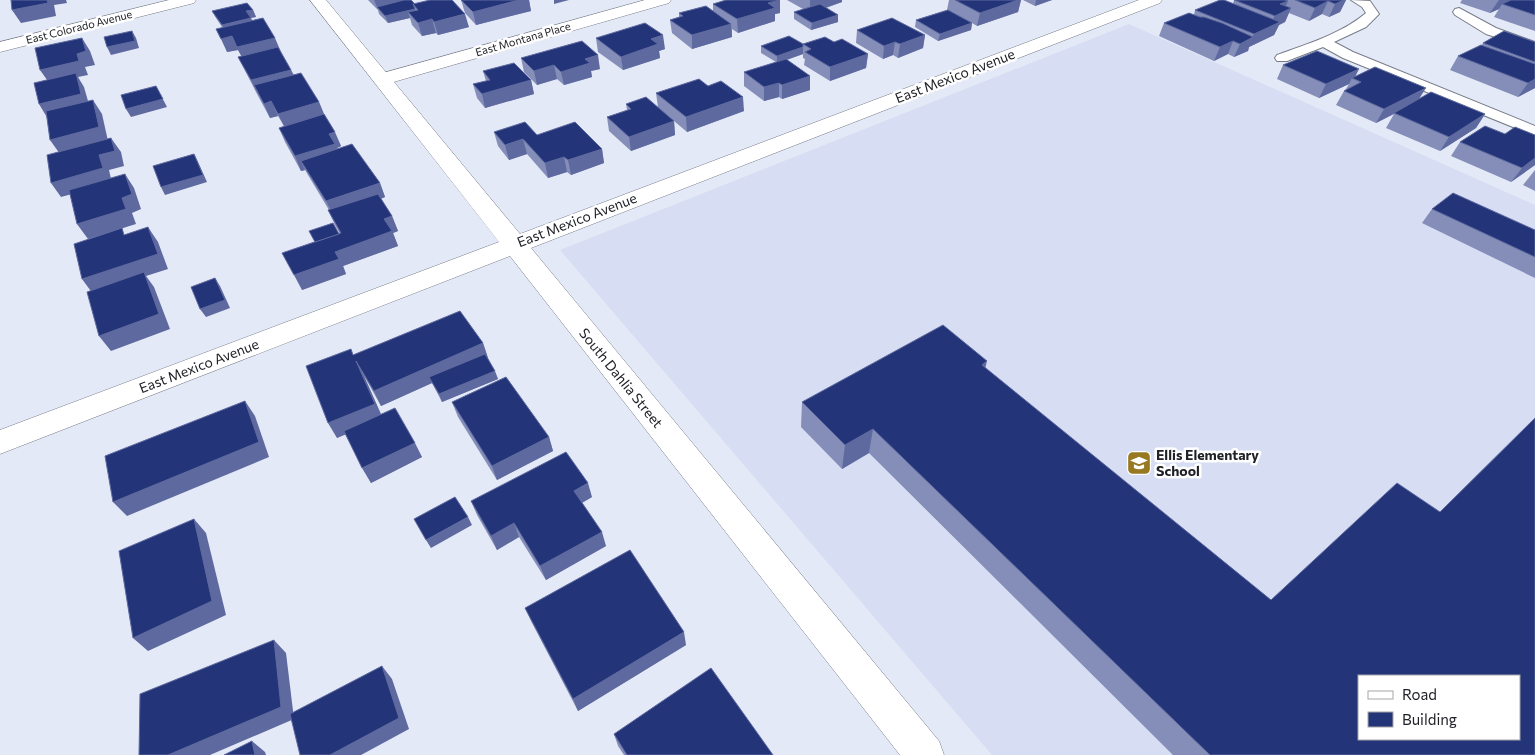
<svg xmlns="http://www.w3.org/2000/svg" width="1535" height="755" viewBox="0 0 1535 755" font-family="Commissioner,sans-serif">
<style>
.built{fill:#d7def3;fill-rule:evenodd}
.lines{fill:none;stroke-linecap:round;stroke-linejoin:round}
.service-casing{stroke:#787c89;stroke-width:2}
.minor-casing{stroke:#787c89;stroke-width:1}
.tertiary-casing{stroke:#787c89;stroke-width:1}
.service{fill:#fff;fill-rule:evenodd}
.minor{fill:#fff;fill-rule:evenodd}
.tertiary{fill:#fff;fill-rule:evenodd}
.wall{fill:#848eb8}
.shaded-wall{fill:#5e6a9f}
.building{fill:#243479;stroke:#5e6a9f;fill-rule:evenodd}
.labels{text-anchor:middle;stroke-width:5;stroke-linejoin:round;paint-order:stroke}
.far-street-label{font-size:11px;fill:#202126;stroke:#fff}
.street-label{font-size:14px;fill:#202126;stroke:#fff}
.poi-label{font-size:14px;font-weight:bold;fill:#202126;stroke:#fff;text-anchor:start}
</style>
<rect width="100%" height="100%" fill="#e4e9f7"/>
<path class="built" d="M1129 24 1535 205V755H992L560 250ZM1359 676H1519V739H1359Z"/>
<g class="lines">
<defs>
<g id="service">
<path d="M1351 0 1370 1 1379 14 1366 27 1334 42 1353 52 1535 126V136L1343 58 1323 47 1287 61H1277L1275 58 1277 55C1307 44 1341 34 1366 13L1362 7Z"/>
<path d="M1459 8 1496 28 1535 42V50L1486 34 1455 15 1453 12 1455 9Z"/>
</g>
<g id="minor">
<path d="M169 0H196L194 3 0 52V42Z"/>
<path d="M645 0H671L669 3 390 83 383 85 376 83 374 79 376 75Z"/>
</g>
<path id="tertiary" d="M310 0H326L520 234 1139 0H1162L1160 3 531 248 939 741 944 755H900L510 256 0 454V430L499 242Z"/>
</defs>
<use href="#service" class="service-casing"/>
<use href="#minor" class="minor-casing"/>
<use href="#tertiary" class="tertiary-casing"/>
<use href="#service" class="service"/>
<use href="#minor" class="minor"/>
<use href="#tertiary" class="tertiary"/>
</g>
<g class="wall">
<path d="M368 0H411L415 4 469 27 438 35 436 33 422 36 412 25 410 18 388 23 379 14 378 10Z"/>
<path d="M461 0H529L531 11 476 25 465 13Z"/>
<path d="M780 0V13L775 14V21L738 33 732 29V37L692 49 672 33 670 20 679 17V13L713 11V4Z"/>
<path d="M787 0H842V2L826 8 838 15V22L811 30 794 19V12L803 9Z"/>
<path d="M949 0H1021L1018 12 977 26 972 23 971 30 938 41 915 27 916 20 947 10Z"/>
<path d="M1023 0H1052L1035 6Z"/>
<path d="M1234 0H1346L1340 12 1329 17 1322 14 1309 21 1289 13 1285 22 1279 25 1274 35 1249 47 1248 51 1234 57 1228 54 1214 61 1159 36 1164 23 1194 15 1195 10 1233 4Z"/>
<path d="M1462 0H1535V31L1494 17 1499 9 1490 13 1460 3Z"/>
<path d="M253 10 256 17 251 18 252 21 280 52 294 75 319 102 325 116 341 146 337 148V149L380 183 385 197 381 199 392 216 398 231 393 233 398 246 343 266 346 274 302 290 340 234 335 225 328 210H329L305 170 301 171 285 142 279 128 284 126 278 116 270 118 257 94 238 57 242 56 238 50 227 52 222 27 216 18 212 11Z"/>
<path d="M857 30 925 35 923 48 898 58 893 55 883 59 856 43Z"/>
<path d="M596 38 665 49 659 51 660 58 623 70 598 52Z"/>
<path d="M834 42 868 54 866 68 830 81 804 65 805 59 803 58V54L787 60 810 76V90L782 99 779 97 764 101 744 86V72L776 62 761 53V46L803 44Z"/>
<path d="M1535 42V88L1518 97 1450 70 1458 56 1482 45 1483 43Z"/>
<path d="M521 58 600 69 591 71 592 77 564 85 557 79 537 85 524 72Z"/>
<path d="M1283 65 1355 77 1419 99 1485 114 1476 128 1440 151 1386 128 1394 114 1376 123 1336 105 1344 91 1346 89 1349 84 1319 98 1277 79Z"/>
<path d="M483 71 531 80 534 94 485 108 477 98 473 84 486 81Z"/>
<path d="M656 93 744 111 687 132 674 121 675 135 631 151 609 131 607 117 627 110 626 104 658 107Z"/>
<path d="M494 132 537 135 602 149 604 163 571 175 567 172 548 178 527 154 509 160 498 146Z"/>
<path d="M1505 134 1535 135V165L1511 182 1451 156 1460 142Z"/>
<path d="M1535 170V191L1523 185Z"/>
<path d="M1432 209 1535 230V278L1422 223Z"/>
<path d="M483 343 488 358 498 379 442 402 432 383 381 406 364 376 381 414 422 457 371 483 345 434 337 438 354 355Z"/>
<path d="M985 368 1271 600 1535 755H1173L869 453 842 469 801 427 802 402Z"/>
<path d="M452 402 549 437 553 451 497 480 458 417Z"/>
<path d="M592 497 582 503 606 546 546 580 519 537 497 550 477 515 471 501Z"/>
<path d="M525 608 686 645 578 711 531 621Z"/>
<path d="M614 734 773 755H624L618 746Z"/>
</g>
<g class="shaded-wall">
<path d="M47 0H66L67 3 54 5 56 16 21 23 12 10Z"/>
<path d="M374 0H409L377 7Z"/>
<path d="M519 0H529L531 11 476 25 473 12Z"/>
<path d="M554 0H569L554 4Z"/>
<path d="M780 0V13L775 14V21L738 33 737 19 768 3Z"/>
<path d="M810 0H842V2L810 13Z"/>
<path d="M1018 0H1021L1018 12 977 26 980 13Z"/>
<path d="M1036 0H1052L1035 6Z"/>
<path d="M1344 0H1346L1340 12 1329 17 1335 4Z"/>
<path d="M1499 0H1518L1502 4 1499 9 1490 13Z"/>
<path d="M1288 1 1283 12 1291 8 1285 22 1279 25 1274 35 1249 47 1248 51 1234 57 1240 44 1252 38 1254 34 1270 26 1280 4Z"/>
<path d="M1328 1 1322 14 1309 21 1315 8Z"/>
<path d="M415 9 417 16 408 12 410 18 388 23 385 16Z"/>
<path d="M253 10 256 17 249 18 246 11Z"/>
<path d="M465 14 469 27 438 35 434 22Z"/>
<path d="M838 15V22L811 30 812 23Z"/>
<path d="M251 18 254 25 226 32 222 25Z"/>
<path d="M432 19 436 33 422 36 418 23Z"/>
<path d="M972 23 971 30 938 41 940 34Z"/>
<path d="M731 24 732 37 692 49V35Z"/>
<path d="M132 31 136 38 139 48 111 55 107 47Z"/>
<path d="M663 35 665 49 659 51 660 58 623 70 621 57 651 39Z"/>
<path d="M925 35 923 48 898 58 900 44Z"/>
<path d="M232 36 275 38 281 52 244 61 238 50 227 52 221 39Z"/>
<path d="M82 38 90 51 95 65 85 67 88 75 78 77 84 87 90 108 48 119 39 104 50 84 40 70 77 54Z"/>
<path d="M1233 41 1228 54 1214 61 1220 47Z"/>
<path d="M895 42 893 55 883 59 884 46Z"/>
<path d="M803 47V54L777 63V56Z"/>
<path d="M868 54 866 68 830 81V67Z"/>
<path d="M598 55 600 69 591 71 592 77 564 85 561 72 585 59Z"/>
<path d="M554 65 557 79 537 85 534 71Z"/>
<path d="M1359 69 1354 79 1352 78 1349 84 1319 98 1326 84Z"/>
<path d="M291 70 297 83 254 85 258 94 251 80Z"/>
<path d="M810 76V90L782 99V85Z"/>
<path d="M1535 79V88L1518 97 1528 83Z"/>
<path d="M531 80 534 94 485 108 482 94Z"/>
<path d="M779 83V97L764 101V87Z"/>
<path d="M156 86 167 107 131 117 126 109Z"/>
<path d="M1426 88 1417 102 1376 123 1384 109Z"/>
<path d="M743 97 744 111 687 132 686 117Z"/>
<path d="M93 100 102 114 108 141 60 154 50 140Z"/>
<path d="M271 101 278 116 270 118 264 104Z"/>
<path d="M319 102 325 117 285 128 278 114Z"/>
<path d="M1485 114 1476 128 1440 151 1449 137Z"/>
<path d="M674 121 675 135 631 151 629 137Z"/>
<path d="M335 132 341 146 337 148 341 159 301 161 305 170 301 171 295 156 329 134Z"/>
<path d="M111 138 121 152 124 166 109 170 112 183 61 197 51 183 99 155Z"/>
<path d="M523 139 527 154 509 160 505 145Z"/>
<path d="M602 149 604 163 571 175 568 160Z"/>
<path d="M194 154 198 162 207 182 165 195 161 187Z"/>
<path d="M564 157 567 172 548 178 545 163Z"/>
<path d="M1535 158V165L1511 182 1522 168Z"/>
<path d="M125 174 134 188 141 209 132 213 136 224 88 239 77 224 122 198Z"/>
<path d="M380 183 385 197 333 215 326 201Z"/>
<path d="M392 216 398 231 393 233 398 246 343 266 346 274 302 290 294 275 335 252 384 219Z"/>
<path d="M148 227 158 242 168 269 146 276 154 287 170 329 111 351 99 336 93 294 82 279Z"/>
<path d="M215 278 220 286 230 308 206 317 200 309Z"/>
<path d="M483 343 488 358 429 377 432 383 381 406 374 391Z"/>
<path d="M356 361 364 376 383 419 337 438 328 423Z"/>
<path d="M987 361 981 385 982 365Z"/>
<path d="M495 371 498 379 442 402 439 394Z"/>
<path d="M245 401 255 416 269 457 127 516 113 502Z"/>
<path d="M873 429 869 453 842 469 845 445Z"/>
<path d="M549 437 553 451 497 480 492 466Z"/>
<path d="M415 443 422 457 371 483 362 468Z"/>
<path d="M588 483 592 497 578 505 574 491Z"/>
<path d="M468 517 472 525 431 548 426 540Z"/>
<path d="M194 519 206 533 226 615 148 651 133 638Z"/>
<path d="M514 523 519 537 497 550 491 536Z"/>
<path d="M602 532 606 546 546 580 540 566Z"/>
<path d="M684 632 686 645 578 711 573 699Z"/>
<path d="M274 640 286 653 294 719 210 755H168Z"/>
<path d="M382 666 392 679 409 729 361 755H330Z"/>
<path d="M252 741 265 752 266 755H255Z"/>
</g>
<g class="building">
<path d="M11 0H47L48 3 12 10Z"/>
<path d="M404 0H411L415 4H413L415 9 385 16 377 7Z"/>
<path d="M430 0H452L465 14 434 22 432 19 418 23 408 12 418 10 413 4Z"/>
<path d="M461 0H519L473 12Z"/>
<path d="M726 0H780L768 3 775 8 737 19 713 4Z"/>
<path d="M955 0H1018L980 13Z"/>
<path d="M1220 0H1224L1280 22 1254 34 1195 10Z"/>
<path d="M1234 0H1285L1288 1 1280 4 1291 8 1275 16Z"/>
<path d="M1295 0H1344L1335 4 1328 1 1315 8Z"/>
<path d="M1511 0H1535V15L1502 4Z"/>
<path d="M247 3 253 10 246 11 251 18 222 25 212 11Z"/>
<path d="M820 4 838 15 812 23 794 12Z"/>
<path d="M706 6 731 24 692 35 670 20 683 16 679 13Z"/>
<path d="M948 10 972 23 940 34 916 20Z"/>
<path d="M1189 13 1200 17H1204L1222 23 1253 37 1240 44 1233 41 1220 47 1164 23Z"/>
<path d="M263 18 275 38 237 47 232 36 221 39 216 29Z"/>
<path d="M892 18 925 35 900 44 895 42 884 46 857 30Z"/>
<path d="M645 23 663 35 651 39 658 44 621 57 596 38Z"/>
<path d="M132 31 135 41 107 47 104 37Z"/>
<path d="M1504 31 1535 42V62L1483 43Z"/>
<path d="M789 36 803 44V47L777 56 761 46Z"/>
<path d="M825 37 834 42 842 39 868 54 830 67 805 52 811 49 803 44Z"/>
<path d="M82 38 86 51 77 54 79 61 40 70 35 48Z"/>
<path d="M582 41 598 55 585 59 590 63 561 72 554 65 534 71 521 58Z"/>
<path d="M1481 45 1535 64V79L1528 83 1458 56Z"/>
<path d="M278 47 291 70 251 80 238 57Z"/>
<path d="M1317 51 1359 69 1326 84 1283 65Z"/>
<path d="M786 59 810 76 782 85 779 83 764 87 744 72Z"/>
<path d="M514 63 531 80 482 94 473 84 490 80 483 71Z"/>
<path d="M1375 67 1426 88 1384 109 1344 91 1361 82 1352 78Z"/>
<path d="M76 73 81 94 39 104 34 83Z"/>
<path d="M301 73 319 102 278 114 271 101 264 104 254 85Z"/>
<path d="M699 79 708 86 721 81 743 97 686 117 656 93Z"/>
<path d="M156 86 163 99 126 109 121 95Z"/>
<path d="M1431 92 1485 114 1449 137 1394 113Z"/>
<path d="M646 97 674 121 629 137 607 117 631 109 626 104Z"/>
<path d="M93 100 99 127 50 140 46 111Z"/>
<path d="M324 114 335 132 329 134 335 144 295 156 279 128Z"/>
<path d="M525 122 537 135 575 122 602 149 568 160 564 157 545 163 523 139 505 145 494 132Z"/>
<path d="M1485 126 1505 134 1515 127 1535 135V158L1522 168 1460 142Z"/>
<path d="M111 138 115 151 99 155 103 168 51 183 47 155Z"/>
<path d="M352 144 380 183 326 201 301 161Z"/>
<path d="M194 154 203 175 161 187 153 166Z"/>
<path d="M125 174 132 194 122 198 126 209 77 224 69 190Z"/>
<path d="M1453 193 1535 230V257L1432 209Z"/>
<path d="M378 194 392 216 384 219 392 231 335 252 339 259 294 275 282 253 341 233 328 210Z"/>
<path d="M333 223 339 234 315 242 309 231Z"/>
<path d="M148 227 158 254 82 279 74 244 122 228 124 235Z"/>
<path d="M144 272 159 314 99 336 87 292Z"/>
<path d="M215 278 225 300 200 309 191 287Z"/>
<path d="M460 311 483 343 374 391 356 361 375 404 328 423 306 366 351 349 353 355Z"/>
<path d="M943 325 987 361 982 365 1271 600 1397 483 1440 512 1535 418V755H1210L873 429 845 445 802 402ZM1359 676H1519V739H1359Z"/>
<path d="M485 354 495 371 439 394 429 377Z"/>
<path d="M506 377 549 437 492 466 452 402Z"/>
<path d="M245 401 259 442 113 502 105 456Z"/>
<path d="M395 408 415 443 362 468 344 431Z"/>
<path d="M566 452 588 483 574 491 602 532 540 566 514 523 491 536 471 501Z"/>
<path d="M455 497 468 517 426 540 414 519Z"/>
<path d="M194 519 212 601 133 638 119 551Z"/>
<path d="M630 550 684 632 573 699 525 608Z"/>
<path d="M274 640 281 707 168 755H139L140 694Z"/>
<path d="M382 666 399 718 330 755H300L290 714Z"/>
<path d="M711 668 773 755H627L614 734Z"/>
<path d="M252 741 255 755H224Z"/>
</g>
<defs>
<symbol id="school-square" viewBox="-11 -11 22 22"><rect x="-9" y="-9" width="18" height="18" rx="4" fill="#967920" stroke="#fff"/><path d="M0-5L7-2L0 1L-7-2ZM-4 1L0 2.5L4 1V4Q0 6-4 4Z" fill="#fff"/></symbol>
</defs>
<g fill-rule="evenodd">
<use href="#school-square" x="1125" y="449" width="28" height="28"/>
</g>
<g class="labels">
<g class="far-street-label">
<text transform="translate(79 27) rotate(-14)" y="4">East Colorado Avenue</text>
<text transform="translate(523 39) rotate(-16)" y="4">East Montana Place</text>
</g>
<g class="street-label">
<text transform="translate(955 76) rotate(-21)" y="5">East Mexico Avenue</text>
<text transform="translate(577 220) rotate(-21)" y="5">East Mexico Avenue</text>
<text transform="translate(199 366) rotate(-21)" y="5">East Mexico Avenue</text>
<text transform="translate(621 378) rotate(51)" y="5">South Dahlia Street</text>
</g>
<g class="poi-label">
<text x="1156" y="460">Ellis Elementary<tspan x="1156" dy="16">School</tspan></text>
</g>
</g>
<rect x="1358" y="675" width="162" height="65" fill="#ffffff" stroke="#a6a6a8"/>
<rect x="1368" y="691" width="25" height="8" fill="#ffffff" stroke="#a6a6a8"/>
<text x="1402" y="700" font-size="15" fill="#202126">Road</text>
<rect x="1368" y="712" width="25" height="15" fill="#243479" stroke="#a6a6a8"/>
<text x="1402" y="725" font-size="15" fill="#202126">Building</text>
</svg>
